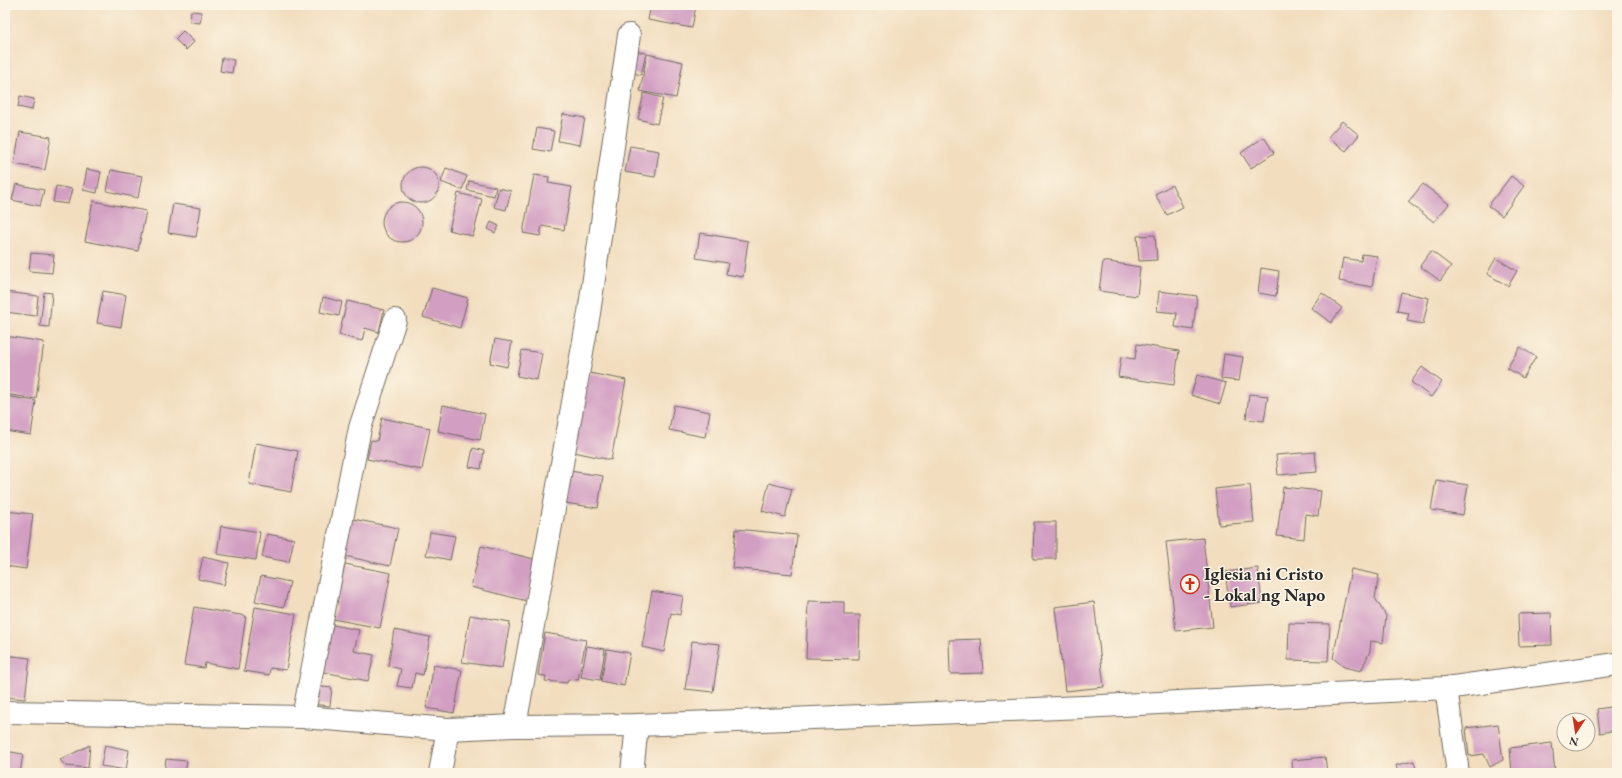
<svg xmlns="http://www.w3.org/2000/svg" width="1622" height="778" viewBox="0 0 1622 778" font-family="'EB Garamond',serif">
<style>
.building{fill:#d29ec2}
.lines{fill:none;stroke-linecap:round;stroke-linejoin:round}
.minor-casing{stroke:#716a5f;stroke-width:24}
.major-casing{stroke:#716a5f;stroke-width:24}
.minor{stroke:#fff;stroke-width:22}
.major{stroke:#fff;stroke-width:22}
.labels{text-anchor:middle;stroke-width:3;stroke-linejoin:round;paint-order:stroke}
.poi-label{font-size:18px;font-weight:bold;fill:#2b2b2b;stroke:#fcf5e5;text-anchor:start}
</style>
<rect width="100%" height="100%" fill="#fcf5e5"/>
<filter id="ink" filterUnits="userSpaceOnUse"><feTurbulence type="fractalNoise" baseFrequency=".025" numOctaves="2"/><feDisplacementMap in="SourceGraphic" scale="8" xChannelSelector="R" yChannelSelector="G"/><feConvolveMatrix kernelMatrix="1 2 1 2 8 2 1 2 1" color-interpolation-filters="sRGB"/></filter>
<filter id="wash" filterUnits="userSpaceOnUse"><feTurbulence type="fractalNoise" baseFrequency=".012" numOctaves="4" result="noise"/><feDisplacementMap in="SourceGraphic" scale="16" xChannelSelector="R" yChannelSelector="G"/><feGaussianBlur stdDeviation="0.9" result="paint"/><feColorMatrix in="noise" values="0 0 0 0 0 0 0 0 0 0 0 0 0 0 0 0 0 1.4 0 .05"/><feComposite in="paint" operator="in"/></filter>
<g filter="url(#wash)">
<rect width="100%" height="100%" fill="#f2debf"/>
<g id="blocks">
<g class="building">
<path d="M651 5H696L692 28 648 20Z"/>
<path d="M191 11 202 12 200 23 190 22Z"/>
<path d="M183 31 194 42 186 50 175 39Z"/>
<path d="M635 51 646 53 641 75 630 72Z"/>
<path d="M647 54 683 62 676 98 640 91Z"/>
<path d="M222 58 234 60 232 73 220 71Z"/>
<path d="M644 93 663 98 657 124 638 119Z"/>
<path d="M20 96 34 99 32 110 18 107Z"/>
<path d="M5 114 8 115 7 129H5Z"/>
<path d="M563 114 585 118 580 145 558 141Z"/>
<path d="M1342 121 1359 135 1346 151 1328 137Z"/>
<path d="M537 128 554 131 550 152 533 149Z"/>
<path d="M20 132 51 137 45 170 14 164Z"/>
<path d="M1264 137 1274 153 1251 168 1241 153Z"/>
<path d="M630 146 659 151 655 177 625 172Z"/>
<circle cx="421" cy="185" r="18"/>
<path d="M446 168 467 176 462 190 441 182Z"/>
<path d="M87 169 101 172 97 193 83 190Z"/>
<path d="M111 170 142 176 138 198 107 191Z"/>
<path d="M534 175 549 177 548 183 572 187 564 230 542 226 540 236 523 233Z"/>
<path d="M1511 176 1524 186 1502 216 1488 206Z"/>
<path d="M469 181 496 187 494 196 467 190Z"/>
<path d="M16 184 44 190 40 206 12 200Z"/>
<path d="M1423 184 1449 204 1434 222 1408 202Z"/>
<path d="M1172 185 1183 207 1167 215 1155 194Z"/>
<path d="M56 186 72 189 68 204 53 202Z"/>
<path d="M499 188 511 191 506 210 494 207Z"/>
<path d="M458 193 482 199 473 236 449 230Z"/>
<path d="M93 201 146 211 138 251 85 241Z"/>
<circle cx="402" cy="222" r="20"/>
<path d="M173 204 201 208 196 237 168 233Z"/>
<path d="M491 222 499 226 495 233 488 229Z"/>
<path d="M700 233 748 241 743 277 726 274 728 263 696 258Z"/>
<path d="M1155 235 1157 260 1139 261 1137 236Z"/>
<path d="M1431 251 1451 266 1440 281 1420 266Z"/>
<path d="M31 253 54 255 52 273 29 271Z"/>
<path d="M1362 254 1377 256 1372 287 1339 281 1343 258 1361 261Z"/>
<path d="M1496 258 1517 271 1508 286 1487 274Z"/>
<path d="M1103 261 1140 267 1137 296 1099 291Z"/>
<path d="M1261 268 1279 271 1276 296 1258 293Z"/>
<path d="M432 288 468 298 460 328 423 317Z"/>
<path d="M103 291 126 295 121 327 97 323Z"/>
<path d="M1159 291 1197 296 1193 330 1175 327 1177 313 1157 311Z"/>
<path d="M5 292 38 296 36 316 5 312Z"/>
<path d="M44 292 52 293 49 327 40 326Z"/>
<path d="M1401 292 1429 298 1423 324 1407 321 1409 313 1397 311Z"/>
<path d="M1322 293 1342 308 1331 323 1311 308Z"/>
<path d="M323 297 342 302 339 316 320 312Z"/>
<path d="M347 301 384 310 379 332 365 328 362 341 339 335Z"/>
<path d="M5 336 44 342 36 399 5 394Z"/>
<path d="M495 339 512 342 507 367 490 363Z"/>
<path d="M1137 344 1179 351 1174 385 1118 377 1121 357 1135 359Z"/>
<path d="M1520 347 1536 357 1523 378 1507 368Z"/>
<path d="M522 350 542 353 537 380 517 376Z"/>
<path d="M1224 354 1243 357 1239 381 1221 379Z"/>
<path d="M1422 367 1442 382 1431 397 1411 382Z"/>
<path d="M589 373 626 380 611 460 574 452Z"/>
<path d="M1197 375 1226 383 1220 404 1191 395Z"/>
<path d="M1249 394 1268 396 1264 421 1246 419Z"/>
<path d="M5 396 36 401 31 435 5 431Z"/>
<path d="M443 405 485 414 480 440 438 431Z"/>
<path d="M674 405 710 412 705 437 669 430Z"/>
<path d="M382 418 430 428 422 470 367 459 371 440 377 441Z"/>
<path d="M256 443 298 451 291 492 249 484Z"/>
<path d="M473 448 484 451 481 469 469 467Z"/>
<path d="M1315 452 1317 472 1278 475 1276 455Z"/>
<path d="M563 470 603 476 598 508 558 502Z"/>
<path d="M1436 480 1468 485 1463 515 1431 510Z"/>
<path d="M769 483 792 489 785 517 762 511Z"/>
<path d="M1250 485 1254 522 1219 525 1215 489Z"/>
<path d="M1283 487 1321 491 1318 516 1306 514 1304 539 1277 536Z"/>
<path d="M5 511 33 514 26 569 5 566Z"/>
<path d="M348 518 398 528 390 566 340 555Z"/>
<path d="M1034 522H1056V559H1033Z"/>
<path d="M221 526 260 532 256 560 217 554Z"/>
<path d="M736 529 797 535 792 574 732 568Z"/>
<path d="M430 532 455 536 450 560 426 555Z"/>
<path d="M267 534 294 539 289 562 262 557Z"/>
<path d="M1203 538 1213 627 1176 631 1166 542Z"/>
<path d="M481 546 538 560 527 601 471 587Z"/>
<path d="M203 557 229 563 224 585 198 579Z"/>
<path d="M345 564 391 573 380 628 333 619Z"/>
<path d="M1258 568 1262 603 1230 607 1225 572Z"/>
<path d="M1351 569 1379 575 1375 598 1386 616 1383 643 1371 641 1370 651 1361 671 1344 667 1333 658Z"/>
<path d="M261 576 290 582 284 607 255 601Z"/>
<path d="M652 591 683 596 680 615 671 613 664 652 642 647Z"/>
<path d="M808 601 844 602V615H860L859 659 806 658Z"/>
<path d="M1094 602 1104 687 1065 691 1055 607Z"/>
<path d="M194 607 246 616 238 669 205 663 204 668 184 665Z"/>
<path d="M255 607 296 614 286 670 270 668 269 675 244 671Z"/>
<path d="M1551 613 1552 645 1519 646 1518 614Z"/>
<path d="M470 615 510 622 502 668 462 662Z"/>
<path d="M1289 623 1330 624 1328 661 1288 660Z"/>
<path d="M328 624 359 630 354 651 374 655 368 681 319 671Z"/>
<path d="M394 630 430 637 423 675 415 673 412 688 397 686 401 669 388 666Z"/>
<path d="M545 633 586 640 578 680 568 679 567 683 545 681 546 676 538 675Z"/>
<path d="M981 639 983 673 950 674 949 640Z"/>
<path d="M692 641 720 644 713 692 685 689Z"/>
<path d="M587 646 605 649 600 680 581 677Z"/>
<path d="M607 649 630 653 624 686 601 681Z"/>
<path d="M5 655 30 658 25 699 5 697Z"/>
<path d="M434 665 462 670 454 713 426 708Z"/>
<path d="M313 686 332 688 330 706 311 704Z"/>
<path d="M1617 706V730L1600 733 1597 709Z"/>
<path d="M1498 724 1503 760 1490 767 1484 754 1469 756 1466 728Z"/>
<path d="M1552 743 1555 773H1512L1510 748Z"/>
<path d="M90 745 88 768 66 766 60 760Z"/>
<path d="M105 745 129 750 126 770 101 766Z"/>
<path d="M5 751 23 754 20 773H5Z"/>
<path d="M1325 757 1327 773H1293L1292 760Z"/>
<path d="M166 759 187 761 185 773H164Z"/>
<path d="M1414 761 1417 773H1398L1396 765Z"/>
</g>
</g>
</g>
<g filter="url(#ink)">
<use href="#blocks" fill-opacity="0" stroke="#716a5f" stroke-width="1"/>
<g class="lines">
<defs>
<g id="minor">
<path d="M1446 688 1458 773"/>
<path d="M303 717 360 428 395 320"/>
<path d="M515 726 589 313 629 35"/>
<path d="M440 773 448 729"/>
<path d="M632 773 637 725"/>
</g>
<path id="major" d="M5 712 303 717 448 729 515 726 637 725 1083 707 1446 688 1617 664"/>
</defs>
<use href="#minor" class="minor-casing"/>
<use href="#major" class="major-casing"/>
<use href="#minor" class="minor"/>
<use href="#major" class="major"/>
</g>
</g>
<defs>
<symbol id="church-ring" viewBox="-11 -11 22 22"><circle r="9.5" fill="#fcf5e5" stroke="#c8321e" stroke-width="1.5"/><path d="M-1.2-6h2.4v3.5h3.3v2.4h-3.3V6h-2.4V-.1h-3.3v-2.4h3.3Z" fill="#c8321e"/></symbol>
</defs>
<g fill-rule="evenodd">
<use href="#church-ring" x="1179" y="573" width="22" height="22"/>
</g>
<g class="labels">
<g class="poi-label">
<text x="1204" y="580">Iglesia ni Cristo<tspan x="1204" dy="21">- Lokal ng Napo</tspan></text>
</g>
</g>
<rect width="1622" height="778" fill="none" stroke="#fcf5e5" stroke-width="20"/>
<g transform="translate(1576 732) rotate(192)"><circle r="19" fill="#fcf5e5" stroke="#a8a49b"/>
<path d="M0-3L7 15L0 10L-7 15Z" fill="#c8321e"/>
<text y="-6" font-size="11" font-weight="bold" text-anchor="middle" fill="#2b2b2b">N</text>
</g>
</svg>
